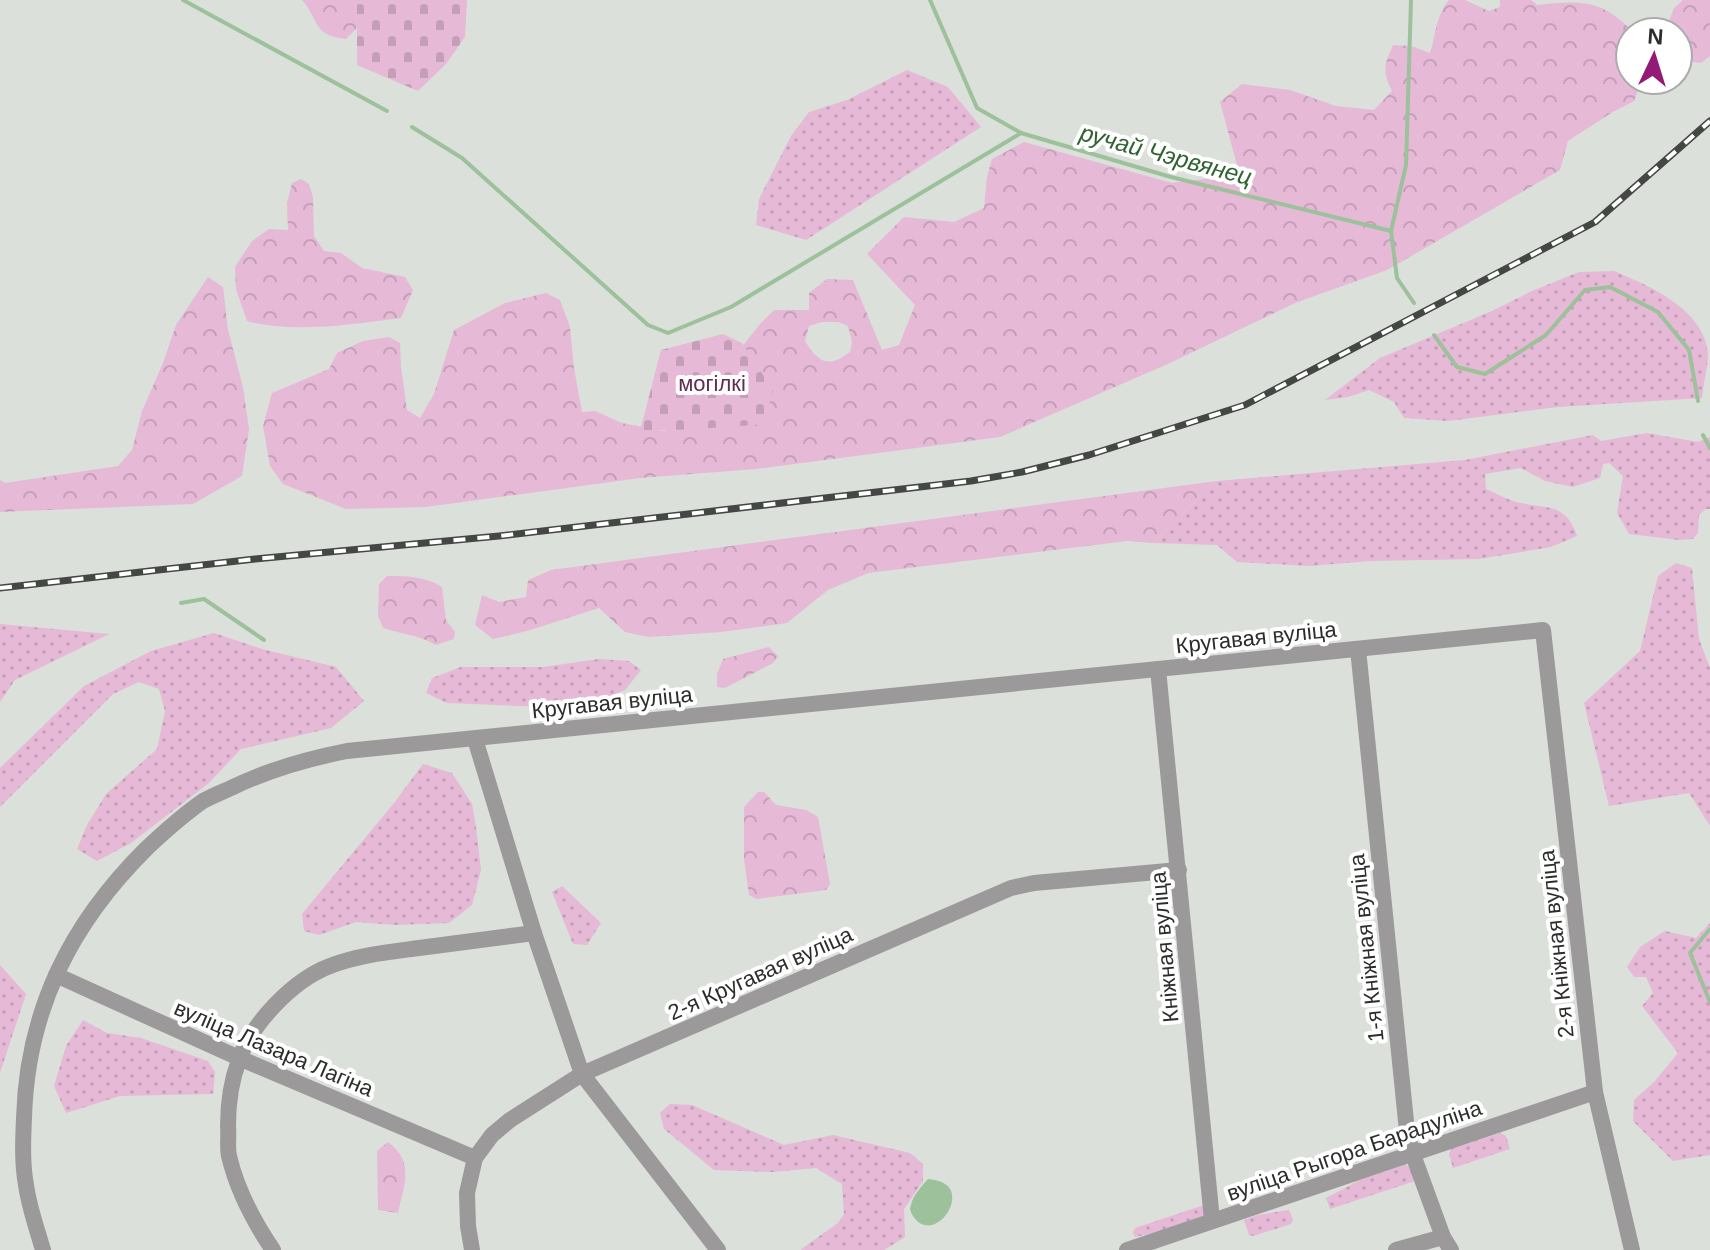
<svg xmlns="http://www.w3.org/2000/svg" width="1710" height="1250" viewBox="0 0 1710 1250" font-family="Arial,sans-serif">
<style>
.green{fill:url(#green-dots)}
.forest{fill:url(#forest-crowns);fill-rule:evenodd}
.cemetery{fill:url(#cemetery-stones)}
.water{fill:#9cc19b}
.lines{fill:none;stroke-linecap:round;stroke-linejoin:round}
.stream{stroke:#9cc19b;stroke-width:4}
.minor{stroke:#9c999b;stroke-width:16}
.rail-casing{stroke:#444744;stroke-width:7}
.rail{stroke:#fff;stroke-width:4;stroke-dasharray:12;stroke-linecap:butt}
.labels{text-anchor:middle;stroke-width:8;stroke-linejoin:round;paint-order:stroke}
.park-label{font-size:22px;fill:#632a52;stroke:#fff}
.street-label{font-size:22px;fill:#2c2e2c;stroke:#fff}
.water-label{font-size:24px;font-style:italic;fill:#306331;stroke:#fff}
</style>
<defs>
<pattern id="green-dots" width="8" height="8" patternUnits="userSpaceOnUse" patternTransform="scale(2)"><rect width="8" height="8" fill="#e6b9d6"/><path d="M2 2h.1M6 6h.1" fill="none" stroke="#c59fb8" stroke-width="1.8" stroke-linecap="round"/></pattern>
<pattern id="forest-crowns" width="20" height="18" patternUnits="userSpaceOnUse" patternTransform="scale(2)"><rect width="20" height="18" fill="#e6b9d6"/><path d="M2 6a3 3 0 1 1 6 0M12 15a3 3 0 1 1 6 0" fill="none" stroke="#c59fb8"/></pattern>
<pattern id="cemetery-stones" width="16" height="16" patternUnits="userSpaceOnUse" patternTransform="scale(2)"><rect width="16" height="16" fill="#e6b9d6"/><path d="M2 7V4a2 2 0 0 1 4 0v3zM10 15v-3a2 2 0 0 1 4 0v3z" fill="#c59fb8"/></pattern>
</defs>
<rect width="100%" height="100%" fill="#dbe0da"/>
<g class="green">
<path d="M907 70 948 87 981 127 806 240 756 225 759 199 791 136 809 112 847 100Z"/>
<path d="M1614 271C1650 286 1705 310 1708 354 1708 365 1703 386 1702 398L1558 407 1448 421 1404 418 1394 402 1369 390 1348 397 1325 400 1380 358 1492 311 1532 291 1579 272Z"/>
<path d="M1647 433 1698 442 1710 437V509H1706L1699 515 1698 533 1693 539 1679 540 1629 534 1617 513 1623 476 1609 463 1603 464 1600 478 1573 487 1545 481 1521 468 1485 474 1486 489C1496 493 1506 499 1516 502 1545 509 1566 502 1577 536L1551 547 1479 559 1371 561 1309 566 1237 562 1217 545 1153 543 1217 481 1465 460 1593 435 1601 441Z"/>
<path d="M1676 563 1692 568 1699 639 1710 668V826L1689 793 1609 806 1584 703 1640 651 1658 576Z"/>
<path d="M0 624 109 634 15 680 0 702Z"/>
<path d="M214 633 262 649 336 667 364 701 331 728 241 749 209 783 131 843 97 861 77 849 87 825 106 794 157 749 165 711 159 689 139 682 113 694 0 807V768L84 686 151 651Z"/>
<path d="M599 659 629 661 641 670 625 690 589 705 547 707 447 703 426 693 432 678 461 667H543Z"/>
<path d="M423 764 452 773 472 804 476 827 481 870 472 905 449 923 396 925 356 922 319 935 304 931 302 914 394 803Z"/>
<path d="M562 886 601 923 587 945 573 944 552 892Z"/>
<path d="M1710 923V1155L1673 1161 1633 1121 1634 1100 1655 1081 1678 1053 1642 1006 1653 993 1646 977H1634L1627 967 1640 947 1665 931 1696 938Z"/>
<path d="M0 965 26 994 0 1073Z"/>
<path d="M83 1020 107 1033 141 1038 208 1061 215 1072 213 1094 120 1096 66 1113 54 1086 66 1046Z"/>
<path d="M670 1104 692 1105 784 1145 833 1135 910 1153 923 1164V1181L904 1209 905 1237 884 1250H800L838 1223 844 1214 842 1184 816 1168 773 1172 714 1170 664 1129 660 1113Z"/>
<path d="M1500 1133 1506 1136 1510 1149 1453 1168 1449 1154 1451 1149Z"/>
<path d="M1405 1165 1412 1167 1418 1180 1330 1209 1326 1198 1360 1180Z"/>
<path d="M1207 1204 1205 1215 1173 1229 1135 1237 1133 1232 1135 1228Z"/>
<path d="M1289 1210 1293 1220 1291 1224 1253 1236 1249 1235 1244 1220 1258 1215Z"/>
</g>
<g class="forest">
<path d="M302 0H366L356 29 346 39C313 36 320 21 302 0Z"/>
<path d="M1449 0H1465L1489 11 1500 7V0H1531L1537 5C1581 0 1603 0 1633 32H1630V80H1642L1634 101 1611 113 1568 141 1560 170 1387 270 1295 303 1170 363 1000 437 756 469 640 478 426 507 346 509 283 484 270 466 263 426 272 393 329 369 337 353 363 341 389 337 400 343 401 367 407 410 420 418 434 394 454 330 505 303 546 293 560 300 570 327 574 368 582 412 595 411 622 423 664 431 696 420 741 348 761 323 774 310H809V293L827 279 853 280 882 350 899 345 915 305 867 254 904 217 954 222 984 208 987 177 992 159 1024 142 1172 183 1221 177 1237 165 1220 102 1242 84 1290 90 1336 106 1374 110 1392 91C1382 70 1384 66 1393 45L1411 46 1430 53C1437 31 1435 18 1449 0ZM822 322H838L848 326 852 342 850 352C828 369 818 362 805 341L809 326Z"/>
<path d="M1683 0H1710V56L1701 63 1685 61 1680 51 1688 39 1667 26 1674 8Z"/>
<path d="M301 179 309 184 313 197 314 236 324 251 341 253 362 268 405 277 413 290 401 318C354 324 293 334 247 321L236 289 235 267 252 241 269 229 288 230 287 203 292 183Z"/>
<path d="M208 277 223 287 228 330 243 387 249 429 242 476 193 504 0 512V480L5 483 118 466 132 450 142 411 163 363 176 325Z"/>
<path d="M1217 481 1153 543 1127 541 868 573 828 590 787 623 721 632 649 637 625 632 599 608 527 631 493 639 475 625 482 595 499 602 526 597 528 580 551 570Z"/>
<path d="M387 576C407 576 425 576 442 587L446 620 455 632 454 639 436 645C419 635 401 634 383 628L378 616 379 584Z"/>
<path d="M769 647 778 656 773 663 725 688 717 687V674L723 659Z"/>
<path d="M758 792H764L776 805 806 810 818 817 830 884 826 890 757 899 749 895 744 859V807Z"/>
<path d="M388 1142C415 1162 404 1185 398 1213L378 1210 377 1151Z"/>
</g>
<g class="cemetery">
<path d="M357 0H467L465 37 446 64 418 91 357 65Z"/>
<path d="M723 334 742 343 773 390 765 424 698 429 640 431 661 350Z"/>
</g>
<path class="water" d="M928 1179C938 1180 950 1183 952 1194 955 1215 928 1239 913 1216 911 1212 909 1209 911 1205 913 1195 922 1186 928 1179Z"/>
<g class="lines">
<g class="stream">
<path d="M183 0 387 111"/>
<path d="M930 0 977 108 1021 133 1171 177 1391 231 1397 278 1414 303"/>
<path d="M412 127 462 158 648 325 668 333 731 307 1021 133"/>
<path d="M1391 231 1406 165 1411 0"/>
<path d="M1434 335 1457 367 1485 374 1546 335 1585 290 1610 287 1658 312 1689 350 1698 401"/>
<path d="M1703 435 1710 448"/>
<path d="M181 603 204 599 264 640"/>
<path d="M1710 929 1690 953 1710 1002"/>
</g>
<g class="minor">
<path d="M1358 649 1407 1131 1412 1152 1443 1237 1451 1250"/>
<path d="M1158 669 1212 1220"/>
<path d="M475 739 534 933 582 1074 718 1250"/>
<path d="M56 975 239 1058 475 1158"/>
<path d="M43 1250C37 1229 29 1207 26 1185 22 1163 23 1140 24 1118 27 1010 71 923 147 848 164 832 183 815 203 801 212 796 222 792 231 788 268 770 306 759 347 751L1543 630 1595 1092 1632 1250"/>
<path d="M273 1250C254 1222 237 1190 229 1156 227 1147 229 1136 228 1126 228 1104 231 1081 239 1060 252 1023 293 980 330 966 358 955 389 952 419 948 457 943 495 938 534 933"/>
<path d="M472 1250 468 1226 467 1193 475 1158 492 1135 510 1120 582 1074 1011 888 1034 883 1179 870"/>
<path d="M1127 1250 1595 1092"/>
<path d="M1396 1250 1443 1237"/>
</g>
<defs>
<path id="rail" d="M0 588 255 559 499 536 971 481 1022 472 1089 455 1245 405 1595 222 1710 121"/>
</defs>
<use href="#rail" class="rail-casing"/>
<use href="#rail" class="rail"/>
</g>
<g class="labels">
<g class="park-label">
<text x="712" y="391">могілкі</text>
</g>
<g class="street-label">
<text transform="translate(1256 637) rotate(-6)" y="8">Кругавая вуліца</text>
<text transform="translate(612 702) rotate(-6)" y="8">Кругавая вуліца</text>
<text transform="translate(1556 944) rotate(-96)" y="8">2-я Кніжная вуліца</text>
<text transform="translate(1164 947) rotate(-95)" y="8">Кніжная вуліца</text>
<text transform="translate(1366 948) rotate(-96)" y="8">1-я Кніжная вуліца</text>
<text transform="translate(760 973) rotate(-24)" y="8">2-я Кругавая вуліца</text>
<text transform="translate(274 1048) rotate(23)" y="8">вуліца Лазара Лагіна</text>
<text transform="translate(1354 1150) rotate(-19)" y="8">вуліца Рыгора Барадуліна</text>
</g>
<g class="water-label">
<text transform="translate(1166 155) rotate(15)" y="8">ручай Чэрвянец</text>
</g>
</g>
<g transform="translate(1654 56) rotate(4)"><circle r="38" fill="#ffffff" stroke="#ababab" stroke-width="2"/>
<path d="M0-6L14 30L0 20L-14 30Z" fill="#931a76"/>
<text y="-12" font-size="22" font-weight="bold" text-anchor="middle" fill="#2c2e2c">N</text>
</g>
</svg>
